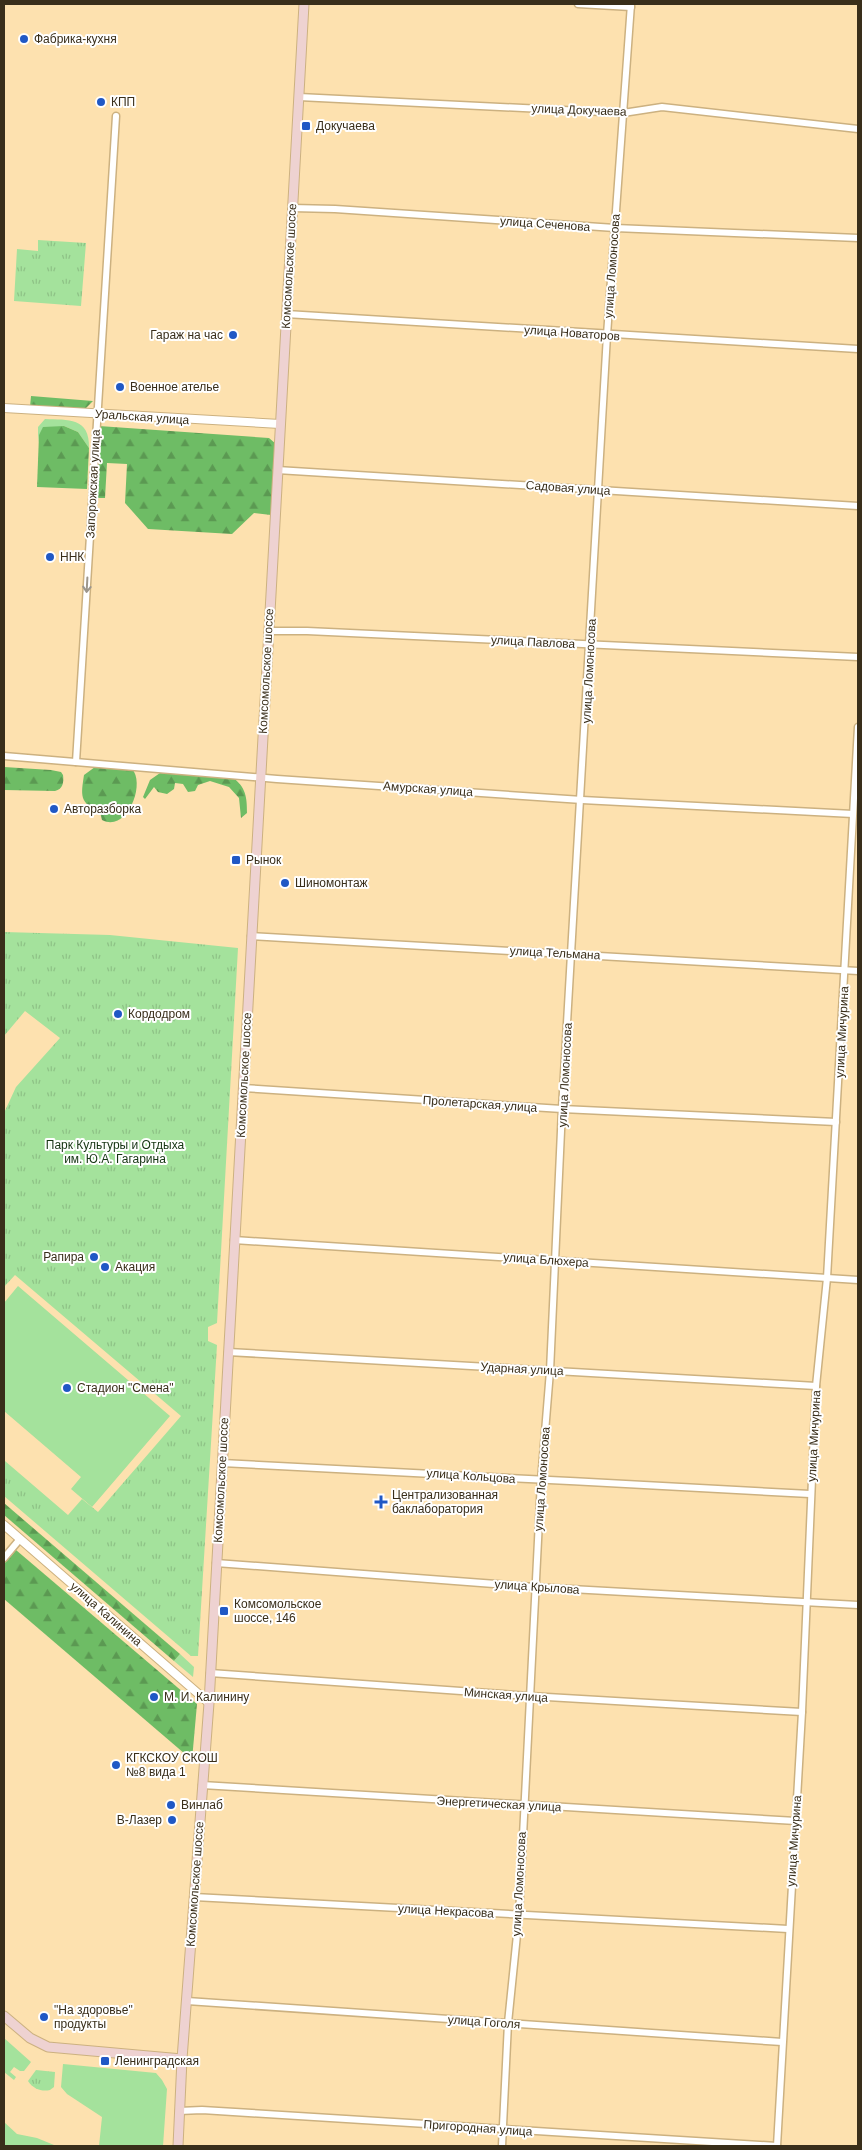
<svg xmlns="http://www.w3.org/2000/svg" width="862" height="2150" viewBox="0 0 862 2150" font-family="Helvetica,sans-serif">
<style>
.green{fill:#a4e29c}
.forest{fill:url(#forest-firs)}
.park{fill:url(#park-tufts)}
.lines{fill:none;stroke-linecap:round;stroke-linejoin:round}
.minor-casing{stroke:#ccb180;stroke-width:9}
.tertiary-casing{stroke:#ccb180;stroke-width:10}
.secondary-casing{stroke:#ccb180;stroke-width:11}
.minor{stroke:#fff;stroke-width:6}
.tertiary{stroke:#fff;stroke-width:8}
.secondary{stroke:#eed2d1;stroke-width:9}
.oneway{stroke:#9c968c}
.poi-dot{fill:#2058c5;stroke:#fff;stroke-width:2}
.labels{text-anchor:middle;stroke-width:4;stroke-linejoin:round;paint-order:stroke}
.poi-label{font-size:12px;fill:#392e1a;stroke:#fff;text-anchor:start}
.street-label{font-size:12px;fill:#392e1a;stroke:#fff}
.park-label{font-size:12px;fill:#153412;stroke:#fff}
</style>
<defs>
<pattern id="forest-firs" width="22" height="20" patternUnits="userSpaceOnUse" patternTransform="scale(1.25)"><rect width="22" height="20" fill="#6ebc65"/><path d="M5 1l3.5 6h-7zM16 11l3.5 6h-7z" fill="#5b9952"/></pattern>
<pattern id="park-tufts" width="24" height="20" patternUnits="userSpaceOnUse" patternTransform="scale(1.25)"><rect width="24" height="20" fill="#a4e29c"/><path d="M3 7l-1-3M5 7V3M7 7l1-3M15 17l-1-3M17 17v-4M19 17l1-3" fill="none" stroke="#8ec286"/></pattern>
</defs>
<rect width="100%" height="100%" fill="#fde1af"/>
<g class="green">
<path d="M45 419C68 420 90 417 89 448L78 432 64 426 39 435 38 443V427Z"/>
<path d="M18 1286 170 1416 92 1507 71 1489 81 1477 4 1411V1303Z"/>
<path d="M180 1654 194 1667 193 1677 174 1661Z"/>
<path d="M4 2038 31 2062 24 2071H20L14 2067 10 2072 16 2077 14 2080 4 2072Z"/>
<path d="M63 2064 156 2073 162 2080 167 2089 163 2146H99L102 2117 67 2094 61 2087Z"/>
<path d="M4 2122 17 2134 37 2138 54 2145 75 2146H4Z"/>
</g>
<g class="forest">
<path d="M31 396 93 401 83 411 30 407Z"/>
<path d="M64 426 78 432 89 448 87 489 37 487 39 435 43 427Z"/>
<path d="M99 426 269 438 276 444 271 515 254 513 232 534 148 529 125 503 127 464 107 463 105 498H95Z"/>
<path d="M4 767 51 770 61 772 63 775C64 782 63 789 55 791L4 790Z"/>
<path d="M95 767 132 769C146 784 127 833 102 820L100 812C79 803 81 795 84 775Z"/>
<path d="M160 773 232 777C246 787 247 797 247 813L241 818 239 798 229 787 210 781 198 785 195 791 188 792 183 784 175 783 174 789 167 794 158 792 154 787 145 799 143 797 150 780Z"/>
<path d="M4 1503 180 1654 174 1661 4 1515Z"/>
<path d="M16 1550 197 1704 192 1760 4 1599V1564Z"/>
</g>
<g class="park">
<path d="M38 240 86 243 81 306 14 301 17 249 38 251Z"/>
<path d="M4 932 110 935 238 948 217 1323 208 1327V1341L217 1345 198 1656H191L4 1496 5 1461 68 1515 82 1499 98 1512 181 1416 15 1275 4 1287V1113L16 1087 60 1038 25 1011 4 1036Z"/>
<path d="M36 2070 55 2072 54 2087 50 2090C42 2092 33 2089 28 2081Z"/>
</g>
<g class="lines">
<defs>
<g id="minor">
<path d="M578 4 631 7"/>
<path d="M299 97 623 113 662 107 858 129"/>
<path d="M292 208 335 209 615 228 858 238"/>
<path d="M286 314 858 349"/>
<path d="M277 470 858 506"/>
<path d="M268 631H307L858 657"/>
<path d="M4 756 277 779 582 800 853 814"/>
<path d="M76 762 116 116"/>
<path d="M251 936 858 971"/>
<path d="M243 1088 562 1109 836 1122"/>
<path d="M234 1240 858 1280"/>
<path d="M228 1352 816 1386"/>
<path d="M222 1463C418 1472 614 1484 810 1494"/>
<path d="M4 1558 20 1539"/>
<path d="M216 1563 535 1587 858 1605"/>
<path d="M210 1673 530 1696 802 1712"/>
<path d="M202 1785 796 1821"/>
<path d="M194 1897 788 1929"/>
<path d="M187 2001 782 2042"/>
<path d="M179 2111 202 2110 777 2146"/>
<path d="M502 2146 508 2023 519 1915 541 1481 550 1371 562 1109 607 335 631 4"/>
<path d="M777 2146 802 1712 816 1386 827 1278 858 727"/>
</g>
<g id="tertiary">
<path d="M4 408 280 424"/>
<path d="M4 1525 209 1703"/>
</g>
<g id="secondary">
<path d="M4 2016 30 2038 48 2047 182 2059"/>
<path d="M178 2146 182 2059 209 1703 304 4"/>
</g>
</defs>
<use href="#minor" class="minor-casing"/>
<use href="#tertiary" class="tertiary-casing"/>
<use href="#secondary" class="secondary-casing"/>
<use href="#minor" class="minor"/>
<use href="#tertiary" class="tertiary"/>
<use href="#secondary" class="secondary"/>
</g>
<defs><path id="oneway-shaft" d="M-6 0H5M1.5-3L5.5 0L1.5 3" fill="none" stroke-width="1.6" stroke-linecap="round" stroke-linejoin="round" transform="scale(1.25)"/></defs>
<use class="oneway" href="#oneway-shaft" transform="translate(87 585) rotate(93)"/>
<g class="poi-dot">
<circle cx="24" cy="39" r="5"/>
<circle cx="101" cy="102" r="5"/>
<rect x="301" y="121" width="10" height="10" rx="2.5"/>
<circle cx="233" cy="335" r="5"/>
<circle cx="120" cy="387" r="5"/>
<circle cx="50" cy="557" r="5"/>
<circle cx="54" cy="809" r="5"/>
<rect x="231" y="855" width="10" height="10" rx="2.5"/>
<circle cx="285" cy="883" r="5"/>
<circle cx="118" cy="1014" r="5"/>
<circle cx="94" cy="1257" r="5"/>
<circle cx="105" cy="1267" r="5"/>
<circle cx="67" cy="1388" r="5"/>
<path d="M378.5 1494.5h5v5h5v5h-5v5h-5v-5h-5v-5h5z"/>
<rect x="219" y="1606" width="10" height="10" rx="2.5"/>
<circle cx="154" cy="1697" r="5"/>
<circle cx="116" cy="1765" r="5"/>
<circle cx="171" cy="1805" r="5"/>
<circle cx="172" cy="1820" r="5"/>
<circle cx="44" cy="2017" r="5"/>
<rect x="100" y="2056" width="10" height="10" rx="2.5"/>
</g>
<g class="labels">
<g class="poi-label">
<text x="34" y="43">Фабрика-кухня</text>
<text x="111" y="106">КПП</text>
<text x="316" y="130">Докучаева</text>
<text x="223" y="339" text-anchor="end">Гараж на час</text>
<text x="130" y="391">Военное ателье</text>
<text x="60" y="561">ННК</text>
<text x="64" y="813">Авторазборка</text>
<text x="246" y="864">Рынок</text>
<text x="295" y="887">Шиномонтаж</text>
<text x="128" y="1018">Кордодром</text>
<text x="84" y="1261" text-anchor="end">Рапира</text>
<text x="115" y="1271">Акация</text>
<text x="77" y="1392">Стадион "Смена"</text>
<text x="392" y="1499">Централизованная<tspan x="392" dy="14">баклаборатория</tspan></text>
<text x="234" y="1608">Комсомольское<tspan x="234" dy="14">шоссе, 146</tspan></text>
<text x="164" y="1701">М. И. Калинину</text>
<text x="126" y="1762">КГКСКОУ СКОШ<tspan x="126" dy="14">№8 вида 1</tspan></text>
<text x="181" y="1809">Винлаб</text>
<text x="162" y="1824" text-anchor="end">В-Лазер</text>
<text x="54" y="2014">"На здоровье"<tspan x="54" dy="14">продукты</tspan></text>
<text x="115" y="2065">Ленинградская</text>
</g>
<g class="street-label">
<text transform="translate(579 110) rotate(2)" y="4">улица Докучаева</text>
<text transform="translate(545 224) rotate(4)" y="4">улица Сеченова</text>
<text transform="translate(289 266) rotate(-87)" y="4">Комсомольское шоссе</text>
<text transform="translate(612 266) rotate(-86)" y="4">улица Ломоносова</text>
<text transform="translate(572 333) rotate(4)" y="4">улица Новаторов</text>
<text transform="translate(142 417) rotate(4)" y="4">Уральская улица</text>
<text transform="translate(93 484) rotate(-87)" y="4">Запорожская улица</text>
<text transform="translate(568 488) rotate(4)" y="4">Садовая улица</text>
<text transform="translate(533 642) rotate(3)" y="4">улица Павлова</text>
<text transform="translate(266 671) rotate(-87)" y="4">Комсомольское шоссе</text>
<text transform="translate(589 671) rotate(-87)" y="4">улица Ломоносова</text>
<text transform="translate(428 789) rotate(4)" y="4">Амурская улица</text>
<text transform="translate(555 953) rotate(3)" y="4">улица Тельмана</text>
<text transform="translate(842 1032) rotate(-87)" y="4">улица Мичурина</text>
<text transform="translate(244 1075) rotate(-87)" y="4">Комсомольское шоссе</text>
<text transform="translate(565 1075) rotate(-87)" y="4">улица Ломоносова</text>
<text transform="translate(480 1104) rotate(4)" y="4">Пролетарская улица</text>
<text transform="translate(546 1260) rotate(4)" y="4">улица Блюхера</text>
<text transform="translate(522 1369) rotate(3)" y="4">Ударная улица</text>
<text transform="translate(814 1436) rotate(-87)" y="4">улица Мичурина</text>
<text transform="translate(471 1476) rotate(4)" y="4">улица Кольцова</text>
<text transform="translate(542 1479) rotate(-86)" y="4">улица Ломоносова</text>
<text transform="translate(221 1480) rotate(-87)" y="4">Комсомольское шоссе</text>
<text transform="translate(537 1587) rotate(4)" y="4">улица Крылова</text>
<text transform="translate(106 1614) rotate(41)" y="4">улица Калинина</text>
<text transform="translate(506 1695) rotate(4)" y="4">Минская улица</text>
<text transform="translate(499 1804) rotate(3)" y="4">Энергетическая улица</text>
<text transform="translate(794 1841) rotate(-86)" y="4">улица Мичурина</text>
<text transform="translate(195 1884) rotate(-86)" y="4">Комсомольское шоссе</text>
<text transform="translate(519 1884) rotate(-87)" y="4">улица Ломоносова</text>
<text transform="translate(446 1911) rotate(3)" y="4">улица Некрасова</text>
<text transform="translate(484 2022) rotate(4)" y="4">улица Гоголя</text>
<text transform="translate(478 2128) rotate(4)" y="4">Пригородная улица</text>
</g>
<g class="park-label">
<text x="115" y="1149">Парк Культуры и Отдыха<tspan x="115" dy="14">им. Ю.А. Гагарина</tspan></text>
</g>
</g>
<rect width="862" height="2150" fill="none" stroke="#392e1a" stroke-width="10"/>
</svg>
